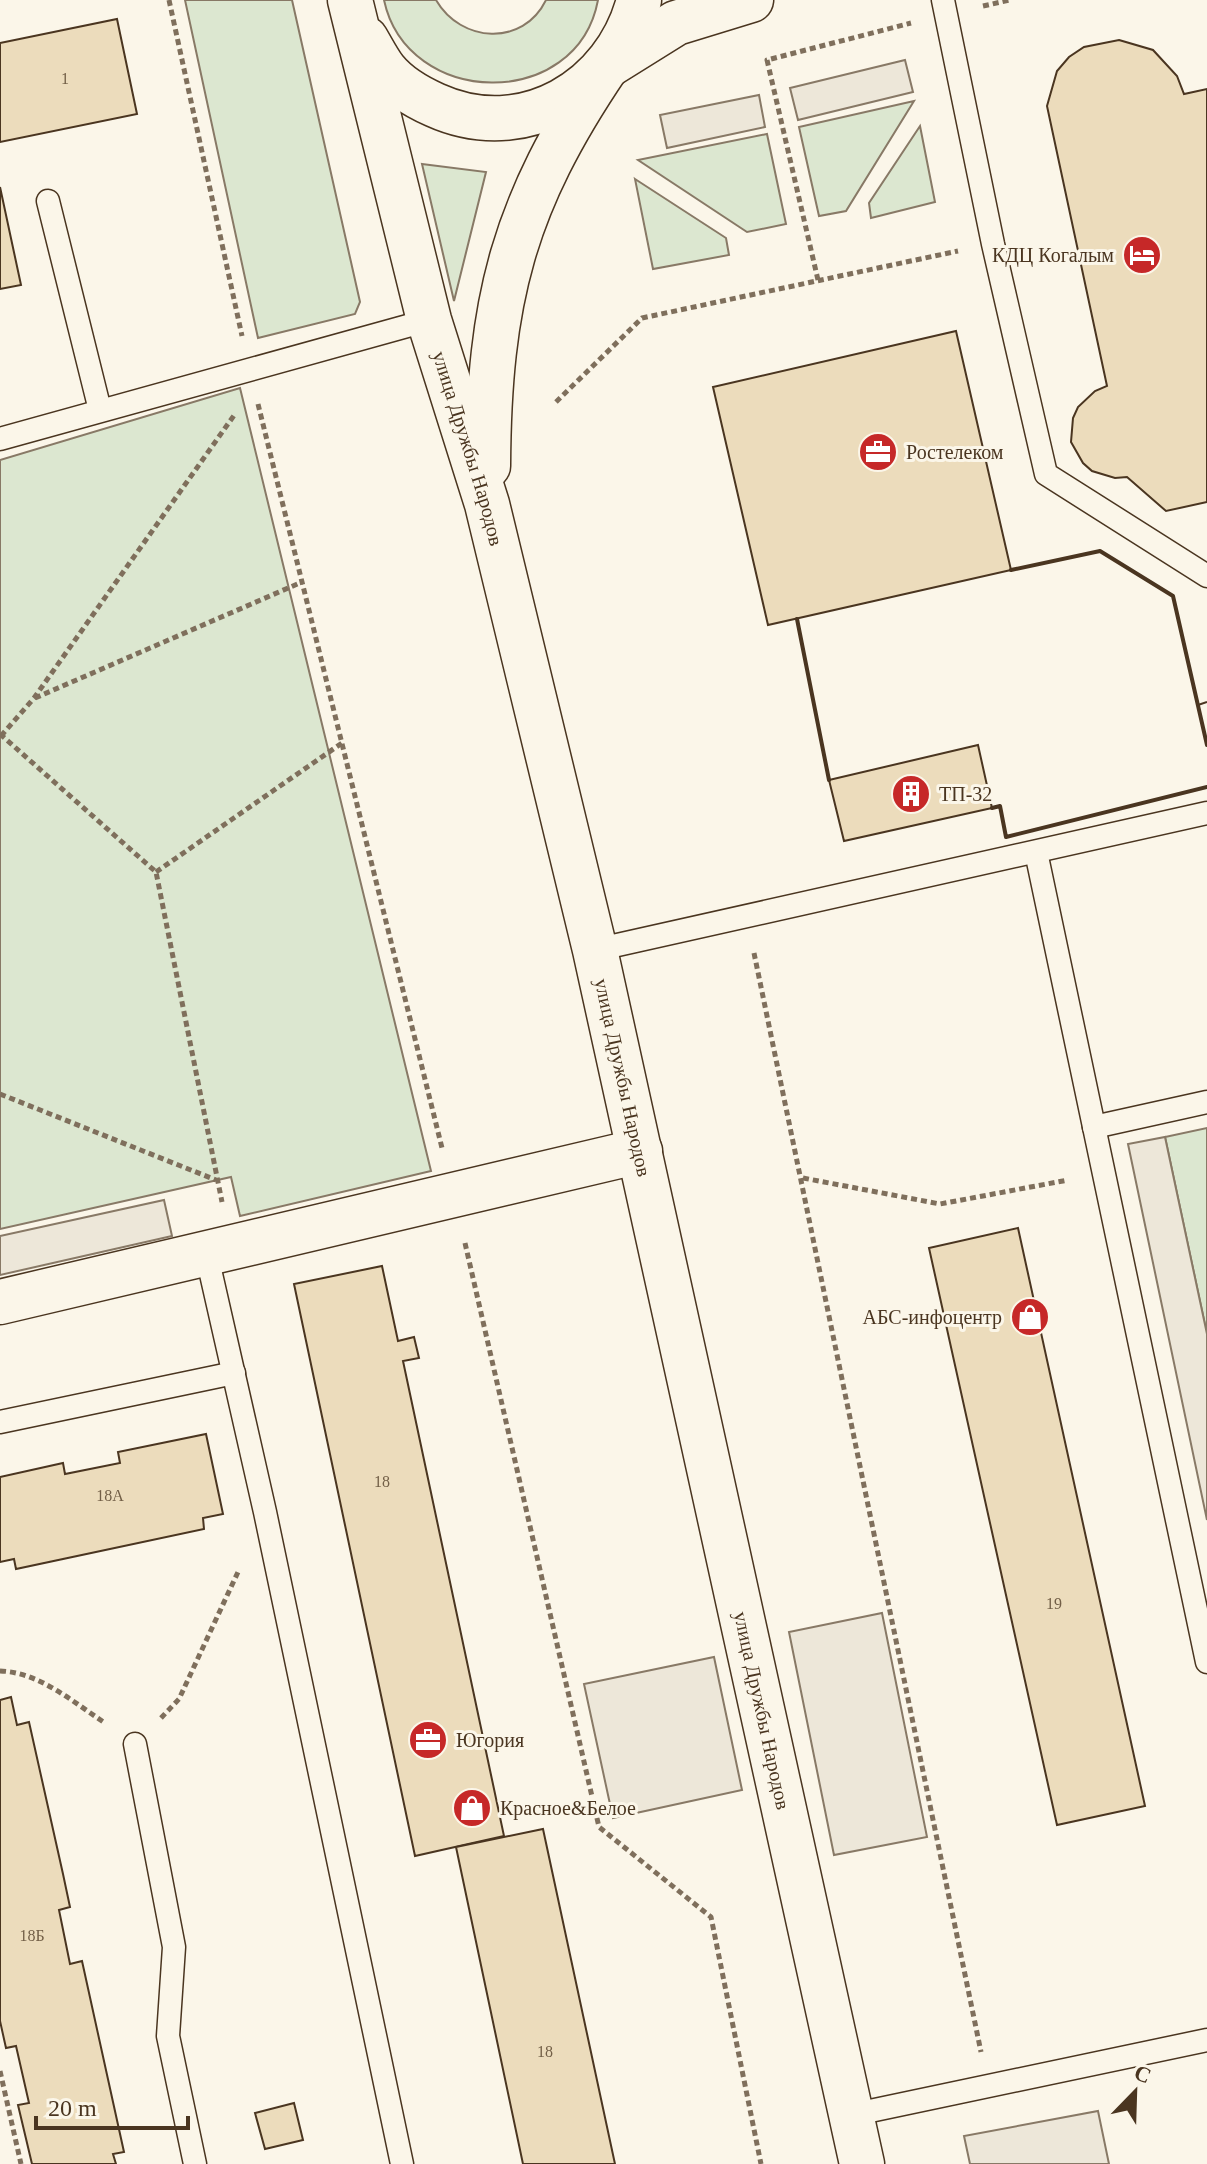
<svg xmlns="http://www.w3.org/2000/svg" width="1207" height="2164" viewBox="0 0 1207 2164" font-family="'Times New Roman',serif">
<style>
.green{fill:#dce7d0;stroke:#887966;stroke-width:2}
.parking{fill:#ede7d9;stroke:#887966;stroke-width:2}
.building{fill:#ecdcbc;stroke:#4a3520;stroke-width:2}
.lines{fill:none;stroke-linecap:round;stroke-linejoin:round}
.service-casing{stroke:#4a3520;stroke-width:25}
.minor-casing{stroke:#4a3520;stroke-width:47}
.tertiary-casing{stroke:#4a3520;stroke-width:47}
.secondary-casing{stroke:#4a3520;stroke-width:47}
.path{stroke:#7f6f5c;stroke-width:5;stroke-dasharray:6 4;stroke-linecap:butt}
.service{stroke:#fbf6e9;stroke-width:22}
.minor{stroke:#fbf6e9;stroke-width:44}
.tertiary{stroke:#fbf6e9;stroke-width:44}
.secondary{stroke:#fbf6e9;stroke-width:44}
.fence{stroke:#4a3520;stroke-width:2;stroke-dasharray:10 4;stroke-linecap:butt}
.wall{stroke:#4a3520;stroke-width:4}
.labels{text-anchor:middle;stroke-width:6;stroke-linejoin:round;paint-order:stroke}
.number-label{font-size:16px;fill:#725f47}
.poi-label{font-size:20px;fill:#4a3520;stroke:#fbf6e9;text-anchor:start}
.street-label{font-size:20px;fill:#4a3520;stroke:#fbf6e9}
</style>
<rect width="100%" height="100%" fill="#fbf6e9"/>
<g class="green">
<path d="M185 0H292L360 302 355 314 258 338Z"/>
<path d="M384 0H436C461 43 523 47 546 0H598C577 112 407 108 384 0Z"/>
<path d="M914 101 846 211 819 216 799 127Z"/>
<path d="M920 126 935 202 871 218 869 203Z"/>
<path d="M767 134 786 224 747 232 638 160Z"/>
<path d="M422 164 486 172 454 301Z"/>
<path d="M635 179 726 238 729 255 653 269Z"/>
<path d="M240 388 431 1171 240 1216 231 1177 0 1229V460Z"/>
<path d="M1207 1128V1334L1165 1137Z"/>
</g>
<g class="parking">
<path d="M905 60 913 92 798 120 790 88Z"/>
<path d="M759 95 765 127 667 148 660 115Z"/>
<path d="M1165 1137 1207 1334V1520L1128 1144Z"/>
<path d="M164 1200 172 1236 0 1275V1236Z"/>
<path d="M882 1613 927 1837 834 1855 789 1632Z"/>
<path d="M714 1657 742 1790 613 1818 584 1684Z"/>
<path d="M1098 2111 1109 2164H970L964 2136Z"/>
</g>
<g class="building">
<path d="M117 19 137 114 0 142V43Z"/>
<path d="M1119 40 1153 50 1177 76 1184 94 1207 89V502L1166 511 1127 477 1115 478 1092 471 1083 463 1071 442 1073 418 1078 407 1095 391 1107 386 1047 106 1057 71 1069 57 1084 47Z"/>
<path d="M0 187 21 285 0 289Z"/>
<path d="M956 331 1011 570 768 625 713 387Z"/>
<path d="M978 745 992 808 844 841 829 780Z"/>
<path d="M1018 1228 1145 1806 1057 1825 929 1248Z"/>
<path d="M382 1266 398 1341 414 1337 419 1358 403 1361 504 1836 415 1856 294 1284Z"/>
<path d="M206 1434 223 1514 203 1518 204 1529 16 1569 14 1559 0 1562V1477L63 1463 65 1474 120 1463 118 1452Z"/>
<path d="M11 1697 17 1725 29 1722 63 1874 70 1907 59 1910 70 1964 82 1961 124 2152 113 2154 116 2164H32L18 2105 29 2103 16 2046 6 2048 0 2021V1700Z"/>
<path d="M543 1829 615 2164H523L456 1847Z"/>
<path d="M294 2103 303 2140 265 2149 255 2113Z"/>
</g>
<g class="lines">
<defs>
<g id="service">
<path d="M943 0 993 244 1046 474 1207 576"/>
<path d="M48 201 100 410"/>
<path d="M0 439 429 320"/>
<path d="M1036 852 1207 1662"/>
<path d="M595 950 1207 813"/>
<path d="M1094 1127 1207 1102"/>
<path d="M206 1252 265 1512 402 2164"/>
<path d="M0 1422 234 1373"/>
<path d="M135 1744 174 1947 168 2036 195 2164"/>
<path d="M851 2115 1207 2040"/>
</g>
<path id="minor" d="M0 1302 640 1151"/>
<path id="tertiary" d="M607 66 676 23 751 0"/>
<g id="secondary">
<path id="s1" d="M350 0 429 320 487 504 595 950 862 2164"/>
<path d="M366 39C372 49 378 61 385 70 398 86 417 97 435 105 523 145 616 90 639 0"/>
<path d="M488 466C489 300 513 205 607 66"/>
</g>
</defs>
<use href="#service" class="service-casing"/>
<use href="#minor" class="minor-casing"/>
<use href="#tertiary" class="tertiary-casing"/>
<use href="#secondary" class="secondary-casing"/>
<g class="path">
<path d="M169 0 242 336"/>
<path d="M983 6 1010 0"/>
<path d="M818 280 767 60 911 23"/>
<path d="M556 402 642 318 958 251"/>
<path d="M258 404 442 1148"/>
<path d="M35 698 302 582"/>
<path d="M0 734 156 872 222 1202"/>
<path d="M1 736 34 698 235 414"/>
<path d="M156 872 342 743"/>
<path d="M754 953 981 2052"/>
<path d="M0 1094 216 1180"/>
<path d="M803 1178 940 1204 1068 1180"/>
<path d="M465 1243 599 1827 711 1917 761 2164"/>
<path d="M0 1671C39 1672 73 1702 105 1723"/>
<path d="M161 1718 179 1699 238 1572"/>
<path d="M0 2071 21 2164"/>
</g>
<use href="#service" class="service"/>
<use href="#minor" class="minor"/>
<use href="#tertiary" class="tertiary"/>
<use href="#secondary" class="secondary"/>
<path class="fence" d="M1198 705 1207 702"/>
<g class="wall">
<path d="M1011 570 1100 551 1173 596 1207 745"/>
<path d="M797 619 829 780"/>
<path d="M992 808 1000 806 1006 837 1207 787"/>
</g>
</g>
<defs>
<symbol id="hotel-disc" viewBox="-11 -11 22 22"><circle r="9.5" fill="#c62828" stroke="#fbf6e9"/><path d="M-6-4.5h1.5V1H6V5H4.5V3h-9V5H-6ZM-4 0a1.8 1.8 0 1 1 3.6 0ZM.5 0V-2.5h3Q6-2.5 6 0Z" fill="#fff"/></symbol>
<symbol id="office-disc" viewBox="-11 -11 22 22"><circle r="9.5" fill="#c62828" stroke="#fbf6e9"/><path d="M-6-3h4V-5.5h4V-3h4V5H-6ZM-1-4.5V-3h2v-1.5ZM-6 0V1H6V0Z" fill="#fff"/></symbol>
<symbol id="building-disc" viewBox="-11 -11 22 22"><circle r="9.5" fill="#c62828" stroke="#fbf6e9"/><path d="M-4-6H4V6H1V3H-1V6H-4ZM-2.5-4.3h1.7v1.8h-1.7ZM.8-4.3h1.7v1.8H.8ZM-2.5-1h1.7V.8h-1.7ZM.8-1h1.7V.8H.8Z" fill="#fff"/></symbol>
<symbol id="shop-disc" viewBox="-11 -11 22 22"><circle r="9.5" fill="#c62828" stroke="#fbf6e9"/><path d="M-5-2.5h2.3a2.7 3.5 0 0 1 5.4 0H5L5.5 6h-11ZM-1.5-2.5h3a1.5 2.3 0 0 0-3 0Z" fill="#fff"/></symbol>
</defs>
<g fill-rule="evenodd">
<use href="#hotel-disc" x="1120" y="233" width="44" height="44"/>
<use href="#office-disc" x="856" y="430" width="44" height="44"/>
<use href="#building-disc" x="889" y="772" width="44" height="44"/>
<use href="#shop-disc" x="1008" y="1295" width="44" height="44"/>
<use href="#office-disc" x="406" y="1718" width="44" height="44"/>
<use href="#shop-disc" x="450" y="1786" width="44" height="44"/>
</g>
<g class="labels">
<g class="number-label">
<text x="65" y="84">1</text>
<text x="382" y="1487">18</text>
<text x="110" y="1501">18А</text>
<text x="1054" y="1609">19</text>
<text x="32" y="1941">18Б</text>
<text x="545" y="2057">18</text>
</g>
<g class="poi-label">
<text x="1114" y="262" text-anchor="end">КДЦ Когалым</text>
<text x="906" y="459">Ростелеком</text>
<text x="939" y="801">ТП-32</text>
<text x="1002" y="1324" text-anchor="end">АБС-инфоцентр</text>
<text x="456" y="1747">Югория</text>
<text x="500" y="1815">Красное&amp;Белое</text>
</g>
<g class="street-label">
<text dy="7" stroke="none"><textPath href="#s1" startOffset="464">улица Дружбы Народов</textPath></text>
<text dy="7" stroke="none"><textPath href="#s1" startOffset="1112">улица Дружбы Народов</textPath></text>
<text dy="7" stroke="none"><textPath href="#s1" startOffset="1760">улица Дружбы Народов</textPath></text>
</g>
</g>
<g transform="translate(1135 2092) rotate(23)" stroke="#fbf6e9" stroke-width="6" paint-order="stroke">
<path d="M0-6L14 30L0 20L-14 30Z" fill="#4a3520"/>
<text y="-12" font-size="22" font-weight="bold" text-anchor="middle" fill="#4a3520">С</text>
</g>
<path d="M36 2116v12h152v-12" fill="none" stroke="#4a3520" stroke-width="4"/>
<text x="48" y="2116" font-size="24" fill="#4a3520" stroke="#fbf6e9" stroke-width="6" paint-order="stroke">20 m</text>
</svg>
